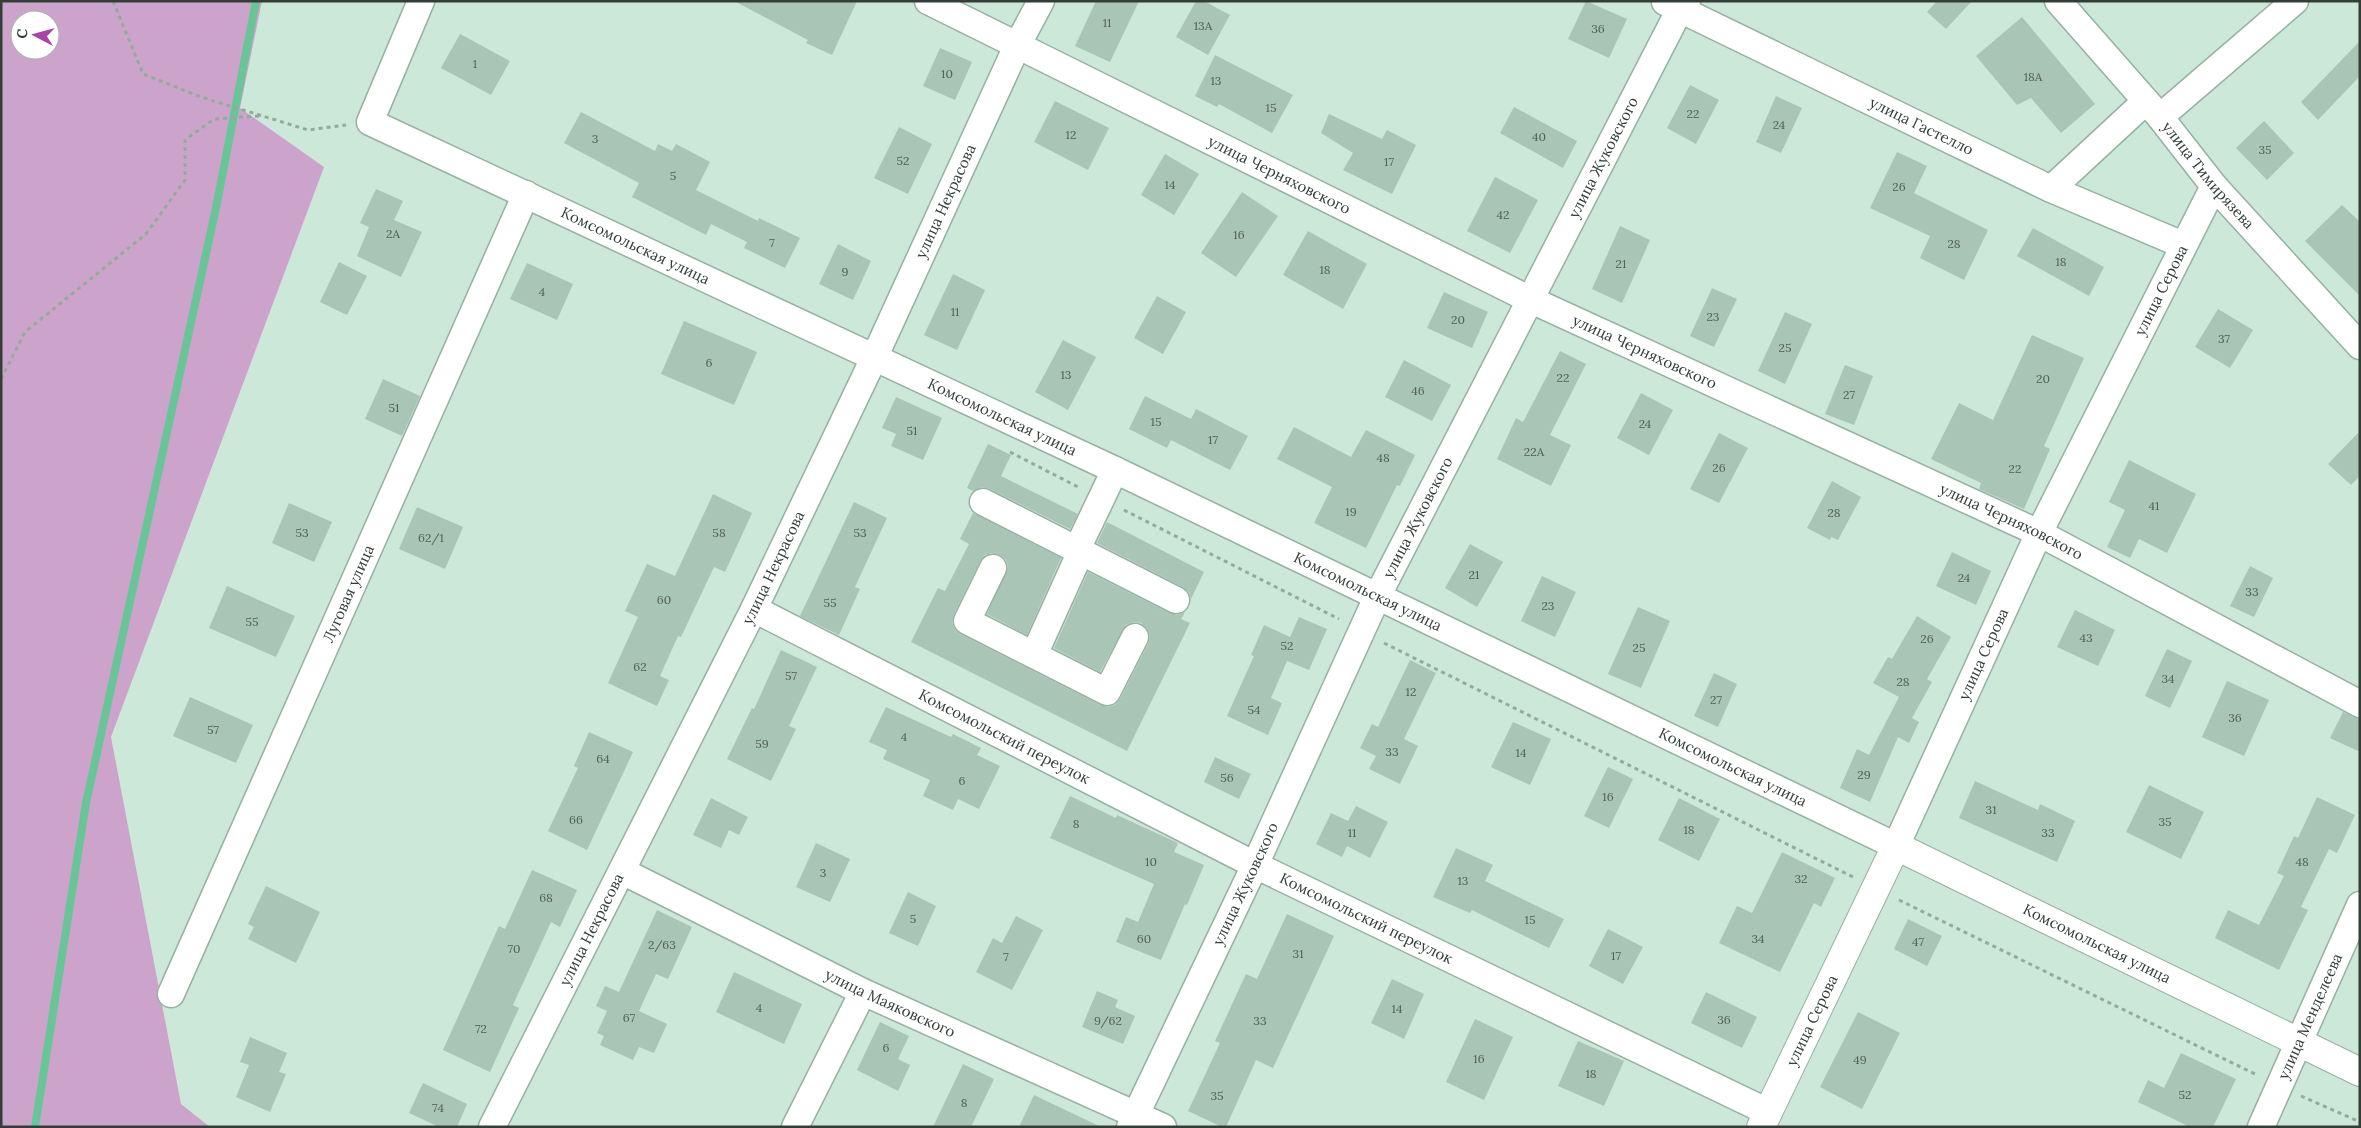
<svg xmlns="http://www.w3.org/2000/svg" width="2361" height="1128" viewBox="0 0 2361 1128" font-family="Lora,serif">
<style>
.green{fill:#cca4cb;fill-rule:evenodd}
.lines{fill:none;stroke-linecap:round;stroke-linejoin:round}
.stream{stroke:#69c497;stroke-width:8}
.building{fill:#a9c5b5}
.minor-casing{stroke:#96b1a2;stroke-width:29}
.major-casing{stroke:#96b1a2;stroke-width:30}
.path{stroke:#94aa9d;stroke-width:3;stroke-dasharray:4 4;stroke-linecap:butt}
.minor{stroke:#fff;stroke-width:26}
.major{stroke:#fff;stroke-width:28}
.labels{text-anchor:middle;stroke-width:4;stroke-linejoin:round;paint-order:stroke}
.number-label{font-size:12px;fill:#506056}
.street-label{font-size:15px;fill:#323e37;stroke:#fff}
</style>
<rect width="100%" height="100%" fill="#cce8d8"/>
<path class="green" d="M1 1H262L240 108 324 167 111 737 181 1104 210 1127H1ZM20 20H50V50H20Z"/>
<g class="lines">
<path class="stream" d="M35 1127 86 803 216 208 256 1"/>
</g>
<g class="building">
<path d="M734 1H857L832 55 806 43 808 40Z"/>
<path d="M1096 1H1139L1110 62 1075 46Z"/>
<path d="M1196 1H1204L1230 15 1208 55 1176 37Z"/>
<path d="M1586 1 1627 19 1609 58 1568 39Z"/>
<path d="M1937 1H1972L1946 29 1927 12Z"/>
<path d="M2022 17 2095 104 2061 133 2031 98 2017 105 1976 56Z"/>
<path d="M460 34 510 61 491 95 441 68Z"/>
<path d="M2360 41V76L2318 120 2301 102Z"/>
<path d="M940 48 972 62 955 100 923 86Z"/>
<path d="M1215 55 1293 95 1272 133 1219 104 1217 107 1195 96Z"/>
<path d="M1690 85 1719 100 1696 144 1667 128Z"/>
<path d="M1776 96 1802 108 1781 153 1756 142Z"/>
<path d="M1055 101 1109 128 1088 170 1034 142Z"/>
<path d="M1514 107 1577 141 1563 168 1500 133Z"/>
<path d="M581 112 655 151 658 144 672 151 676 144 710 162 696 190 758 221 759 218 800 238 785 268 744 248 747 242 711 224 706 235 632 197 639 183 564 143Z"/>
<path d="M1329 114 1382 139 1387 130 1416 145 1392 194 1343 170 1353 153 1321 133Z"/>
<path d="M2264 121 2294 153 2267 180 2236 148Z"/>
<path d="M899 127 932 144 908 194 874 178Z"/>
<path d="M1897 152 1927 166 1914 193 1988 230 1964 280 1920 258 1930 236 1870 208Z"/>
<path d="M1165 154 1199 174 1174 215 1141 195Z"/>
<path d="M1495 177 1538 200 1510 253 1467 231Z"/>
<path d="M376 189 403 201 394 220 422 232 401 277 357 256 369 227 360 223Z"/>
<path d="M1242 192 1278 216 1236 277 1201 253Z"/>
<path d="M2342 205 2360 222V296L2305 241Z"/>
<path d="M1620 226 1650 240 1622 303 1592 289Z"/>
<path d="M2033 228 2104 267 2089 296 2017 256Z"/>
<path d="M1308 231 1367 264 1343 309 1283 275Z"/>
<path d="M838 244 871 261 853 300 819 284Z"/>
<path d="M339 262 367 276 347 315 320 302Z"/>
<path d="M527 263 573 284 557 320 510 299Z"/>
<path d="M953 274 985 290 957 350 924 335Z"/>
<path d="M1712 288 1737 299 1714 347 1690 336Z"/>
<path d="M1444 292 1488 312 1472 348 1427 328Z"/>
<path d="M1157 296 1186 312 1163 354 1134 338Z"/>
<path d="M2218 309 2253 330 2230 368 2195 347Z"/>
<path d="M1785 312 1812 324 1785 384 1758 371Z"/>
<path d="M684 321 757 352 734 405 661 374Z"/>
<path d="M2032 335 2084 358 2044 446 2050 449 2024 509 1979 489 1981 483 1931 459 1959 403 1993 420Z"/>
<path d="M1063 340 1096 357 1068 410 1035 392Z"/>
<path d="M1560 351 1586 364 1550 435 1571 445 1551 486 1497 459 1516 418 1523 422Z"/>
<path d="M1404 360 1451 385 1432 421 1385 397Z"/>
<path d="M1845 365 1873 376 1854 425 1825 414Z"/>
<path d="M383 379 420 396 402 436 365 419Z"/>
<path d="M1641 393 1673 410 1649 455 1617 438Z"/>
<path d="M1145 396 1191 419 1196 409 1248 436 1230 470 1171 440 1167 448 1129 429Z"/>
<path d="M896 397 942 418 923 460 891 446 896 434 882 428Z"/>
<path d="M1294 427 1351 457 1366 430 1415 455 1400 486 1397 485 1366 548 1314 523 1332 487 1277 459Z"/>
<path d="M2360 431V476L2351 485 2328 464Z"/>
<path d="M1719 433 1748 448 1719 503 1690 489Z"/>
<path d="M988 444 1011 455 1001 476 1078 514 1070 529 990 489 982 487 973 491 967 488Z"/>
<path d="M2129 460 2196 494 2167 553 2139 539 2130 558 2107 547 2125 510 2109 502Z"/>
<path d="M1832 481 1861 497 1838 540 1831 537 1830 540 1807 528Z"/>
<path d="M713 494 752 513 725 572 714 567 681 637 678 636 660 676 669 680 657 706 608 683 638 617 625 611 647 564 675 576Z"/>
<path d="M854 502 887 518 855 587 860 589 839 635 800 616Z"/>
<path d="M289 503 332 522 314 562 272 543Z"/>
<path d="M417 507 463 527 445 569 399 549Z"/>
<path d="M973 513 1061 558 1027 635 987 614 1008 567 1006 560 1000 555 992 553 985 555 980 561 954 614 952 622 955 630 960 634 1100 705 1108 707 1115 705 1120 699 1148 644 1150 636 1147 628 1141 623 1134 622 1126 625 1100 672 1054 648 1088 572 1169 613 1177 615 1185 612 1181 619 1190 623 1127 751 911 642 938 588 945 591 969 544 960 539Z"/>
<path d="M1107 522 1204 572 1191 599 1189 592 1183 587 1097 543Z"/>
<path d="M1470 544 1503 562 1477 607 1445 588Z"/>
<path d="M1952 552 1991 571 1976 605 1936 586Z"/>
<path d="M2250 566 2273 578 2254 617 2230 606Z"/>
<path d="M1542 576 1576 592 1555 637 1521 621Z"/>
<path d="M227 586 295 616 276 657 209 628Z"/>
<path d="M1638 607 1670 621 1641 688 1608 674Z"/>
<path d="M2075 610 2115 630 2098 666 2057 647Z"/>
<path d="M1917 616 1951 637 1927 679 1932 682 1912 718 1919 722 1909 743 1898 737 1870 802 1840 788 1857 749 1869 755 1899 697 1873 683 1888 657 1892 659Z"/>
<path d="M1299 617 1327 629 1309 670 1287 661 1271 698 1282 703 1268 735 1227 716 1254 656 1251 655 1264 625 1290 637Z"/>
<path d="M2167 649 2192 661 2170 708 2145 696Z"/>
<path d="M781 650 817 667 789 726 796 729 771 781 727 759 752 708 754 709Z"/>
<path d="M1410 660 1436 673 1404 739 1418 746 1400 784 1369 769 1376 756 1360 748 1372 724 1378 727Z"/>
<path d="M1714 673 1737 684 1718 727 1694 716Z"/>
<path d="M2227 681 2269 700 2244 756 2202 737Z"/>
<path d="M190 697 253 725 236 763 173 736Z"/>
<path d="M886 707 951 737 953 734 981 748 977 755 1000 766 979 809 958 799 953 810 923 796 930 780 883 759 887 750 869 742Z"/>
<path d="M2343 712 2360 719V752L2330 738Z"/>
<path d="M1513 722 1551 739 1530 785 1491 767Z"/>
<path d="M589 732 633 752 587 850 548 831 578 768 574 766Z"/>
<path d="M1215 757 1251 774 1239 799 1204 782Z"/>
<path d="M1608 767 1633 779 1609 828 1584 816Z"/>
<path d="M1975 781 2038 810 2040 804 2075 821 2057 862 1959 818Z"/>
<path d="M2149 785 2204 812 2181 859 2126 832Z"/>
<path d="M1070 796 1116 818 1117 815 1178 843 1174 852 1204 865 1187 905 1185 904 1161 960 1116 942 1126 917 1138 922 1154 884 1050 838Z"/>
<path d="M2317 797 2355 815 2337 853 2329 849 2301 907 2308 910 2279 970 2215 938 2228 910 2259 925 2284 876 2277 873 2294 836 2298 838Z"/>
<path d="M711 798 748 817 739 835 729 830 721 848 693 835Z"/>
<path d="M1679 798 1720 819 1699 861 1658 840Z"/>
<path d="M1356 806 1388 822 1370 858 1347 846 1342 857 1316 844 1331 813 1348 821Z"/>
<path d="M816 843 850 859 830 902 796 887Z"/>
<path d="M1456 848 1493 865 1485 881 1564 919 1549 948 1472 910 1470 913 1433 897Z"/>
<path d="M1782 852 1835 878 1821 907 1814 903 1780 972 1719 943 1737 906 1752 913Z"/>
<path d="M532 870 577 890 560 927 551 922 513 1005 519 1008 490 1072 443 1050 499 926 505 929Z"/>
<path d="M266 886 320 912 296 963 248 939 254 927 248 924Z"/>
<path d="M908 892 936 906 918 946 889 933Z"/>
<path d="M657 910 692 927 668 979 656 974 639 1011 667 1024 654 1053 639 1047 633 1060 600 1045 604 1036 597 1033 607 1011 596 1006 605 986 619 992Z"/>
<path d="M1287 914 1334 936 1273 1068 1256 1060 1226 1127H1222L1188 1111 1220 1043 1215 1041 1246 974 1257 979Z"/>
<path d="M1016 916 1043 930 1012 990 976 972 993 938 1002 943Z"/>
<path d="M1908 919 1942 936 1927 966 1894 949Z"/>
<path d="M1608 929 1643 947 1623 984 1589 966Z"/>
<path d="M734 972 802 1004 784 1044 716 1012Z"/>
<path d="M1392 979 1424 994 1404 1039 1371 1023Z"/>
<path d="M1097 991 1118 1000 1115 1007 1135 1016 1123 1044 1082 1027Z"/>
<path d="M1706 992 1757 1017 1742 1048 1691 1023Z"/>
<path d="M1858 1012 1900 1033 1862 1109 1820 1087Z"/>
<path d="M1475 1019 1513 1037 1484 1100 1446 1082Z"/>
<path d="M880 1022 909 1036 898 1059 910 1065 898 1091 857 1070Z"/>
<path d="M250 1037 287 1053 279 1072 286 1074 270 1112 236 1097 249 1065 240 1062Z"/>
<path d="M1578 1041 1624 1061 1604 1106 1558 1086Z"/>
<path d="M2181 1053 2236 1079 2213 1127H2190L2138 1102 2148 1080 2164 1088Z"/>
<path d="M963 1064 994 1079 971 1127H933Z"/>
<path d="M423 1083 467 1104 457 1127H439L409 1113Z"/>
<path d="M1034 1095 1101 1127H1019Z"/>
</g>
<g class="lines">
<defs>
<g id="minor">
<path id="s1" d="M421 1 370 122 1115 470 1896 846 2039 533 2214 186"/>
<path id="s2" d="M928 1 1529 299 2039 533 2360 704"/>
<path id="s3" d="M2058 1 2160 117 2214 186 2360 346"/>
<path id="s4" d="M1665 2 2051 189 2183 245"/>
<path d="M2160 117 2295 1"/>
<path d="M2051 189 2146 101"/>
<path d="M983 502 1176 600"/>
<path d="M993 568 967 621 1034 655 1081 551V541L1115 470"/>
<path id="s5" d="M754 609 1255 865 1768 1112"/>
<path d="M1034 655 1107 692 1135 637"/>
<path id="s6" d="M622 871 863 992 1163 1127"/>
<path id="s7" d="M171 994 526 194"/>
<path id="s8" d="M492 1127 754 609 875 356 1017 46 1041 1"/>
<path d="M795 1127 863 992"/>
<path id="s9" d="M1130 1127 1255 865 1378 595 1680 9 1687 1"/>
<path id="s10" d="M2261 1127 2360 905"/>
</g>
<g id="major">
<path id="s11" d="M1761 1127 1896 846 2360 1072"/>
</g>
</defs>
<use href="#minor" class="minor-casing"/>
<use href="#major" class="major-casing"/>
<g class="path">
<path d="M113 1 143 74 201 97 308 130 346 125"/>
<path d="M1 379 25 332 146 234 185 180V140L214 119 259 116"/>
<path d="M1010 452 1080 488"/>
<path d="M1124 510 1339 619"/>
<path d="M1384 643 1853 877"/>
<path d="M1899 900 2257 1075"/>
<path d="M2301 1096 2360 1122"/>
</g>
<use href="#minor" class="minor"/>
<use href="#major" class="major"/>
</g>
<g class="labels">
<g class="number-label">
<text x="1107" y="27">11</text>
<text x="1203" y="30">13А</text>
<text x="1598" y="33">36</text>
<text x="475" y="68">1</text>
<text x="947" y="78">10</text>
<text x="2033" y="81">18А</text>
<text x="1216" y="85">13</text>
<text x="1271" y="112">15</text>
<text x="1693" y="118">22</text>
<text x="1779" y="129">24</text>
<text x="1071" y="139">12</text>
<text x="1539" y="141">40</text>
<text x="595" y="143">3</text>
<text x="2265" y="154">35</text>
<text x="903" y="165">52</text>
<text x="1389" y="166">17</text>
<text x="673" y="180">5</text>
<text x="1170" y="189">14</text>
<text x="1899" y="191">26</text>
<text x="1503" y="219">42</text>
<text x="393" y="238">2А</text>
<text x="1239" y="239">16</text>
<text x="772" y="247">7</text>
<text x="1954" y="248">28</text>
<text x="2061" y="266">18</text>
<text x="1621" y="268">21</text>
<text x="1325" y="274">18</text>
<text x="845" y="276">9</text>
<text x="542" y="296">4</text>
<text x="955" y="316">11</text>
<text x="1713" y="321">23</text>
<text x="1458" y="324">20</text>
<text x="2224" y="343">37</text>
<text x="1785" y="352">25</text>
<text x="709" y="367">6</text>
<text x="1066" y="379">13</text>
<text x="1563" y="382">22</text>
<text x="2043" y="383">20</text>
<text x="1418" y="395">46</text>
<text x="1849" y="399">27</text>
<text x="394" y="412">51</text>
<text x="1156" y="426">15</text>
<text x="1645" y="428">24</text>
<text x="912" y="435">51</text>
<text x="1213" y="444">17</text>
<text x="1534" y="456">22А</text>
<text x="1383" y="462">48</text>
<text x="1719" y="472">26</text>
<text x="2015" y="473">22</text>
<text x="2154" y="510">41</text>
<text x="1351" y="516">19</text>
<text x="1834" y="517">28</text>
<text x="302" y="537">53</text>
<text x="719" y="537">58</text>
<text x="860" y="537">53</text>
<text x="431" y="542">62/1</text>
<text x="1474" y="579">21</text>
<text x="1964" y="582">24</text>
<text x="2252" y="596">33</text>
<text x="664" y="604">60</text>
<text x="830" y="607">55</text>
<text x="1548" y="610">23</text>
<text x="252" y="626">55</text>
<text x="2086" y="642">43</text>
<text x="1927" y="643">26</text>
<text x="1287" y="650">52</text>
<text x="1639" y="652">25</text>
<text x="640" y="671">62</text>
<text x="791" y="680">57</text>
<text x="2168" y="683">34</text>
<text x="1903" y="686">28</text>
<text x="1411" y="696">12</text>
<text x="1716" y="704">27</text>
<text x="1254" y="714">54</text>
<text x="2235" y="722">36</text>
<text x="213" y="734">57</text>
<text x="904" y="741">4</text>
<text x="762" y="748">59</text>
<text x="1392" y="756">33</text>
<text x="1521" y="757">14</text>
<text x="603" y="763">64</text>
<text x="1864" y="779">29</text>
<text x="1227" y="782">56</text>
<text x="962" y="785">6</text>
<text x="1608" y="801">16</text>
<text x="1991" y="814">31</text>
<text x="576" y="824">66</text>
<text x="2165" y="826">35</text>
<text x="1076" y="828">8</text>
<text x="1689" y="834">18</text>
<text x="1352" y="837">11</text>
<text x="2048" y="837">33</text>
<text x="1151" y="866">10</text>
<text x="2302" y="866">48</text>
<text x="823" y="877">3</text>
<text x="1801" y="883">32</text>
<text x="1463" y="885">13</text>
<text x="546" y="902">68</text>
<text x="913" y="923">5</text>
<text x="1530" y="924">15</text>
<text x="1144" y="943">60</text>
<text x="1758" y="943">34</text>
<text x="1918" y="946">47</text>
<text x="662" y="949">2/63</text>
<text x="514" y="953">70</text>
<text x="1298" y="958">31</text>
<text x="1616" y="960">17</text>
<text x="1006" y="961">7</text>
<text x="759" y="1012">4</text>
<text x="1397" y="1013">14</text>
<text x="629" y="1022">67</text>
<text x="1724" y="1024">36</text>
<text x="1108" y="1025">9/62</text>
<text x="1260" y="1025">33</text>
<text x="481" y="1033">72</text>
<text x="886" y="1052">6</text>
<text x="1479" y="1063">16</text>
<text x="1860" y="1064">49</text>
<text x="1591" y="1078">18</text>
<text x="2185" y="1099">52</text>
<text x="1217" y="1100">35</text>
<text x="964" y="1107">8</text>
<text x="438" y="1112">74</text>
</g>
<g class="street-label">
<text dy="5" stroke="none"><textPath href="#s4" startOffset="285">улица Гастелло</textPath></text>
<text dy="5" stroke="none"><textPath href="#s9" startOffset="1079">улица Жуковского</textPath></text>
<text dy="5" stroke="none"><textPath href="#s3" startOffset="230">улица Тимирязева</textPath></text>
<text dy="5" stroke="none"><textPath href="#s2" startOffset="392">улица Черняховского</textPath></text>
<text dy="5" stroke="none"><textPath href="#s8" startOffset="1031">улица Некрасова</textPath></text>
<text dy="5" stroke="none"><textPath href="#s1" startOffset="424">Комсомольская улица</textPath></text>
<text dy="5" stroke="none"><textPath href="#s1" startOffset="2436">улица Серова</textPath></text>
<text dy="5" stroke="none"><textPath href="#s2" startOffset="798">улица Черняховского</textPath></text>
<text dy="5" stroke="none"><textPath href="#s1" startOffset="829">Комсомольская улица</textPath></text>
<text dy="5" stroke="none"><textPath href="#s9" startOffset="674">улица Жуковского</textPath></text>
<text dy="5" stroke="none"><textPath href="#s2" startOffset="1202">улица Черняховского</textPath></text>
<text dy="5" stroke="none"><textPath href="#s8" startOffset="626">улица Некрасова</textPath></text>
<text dy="5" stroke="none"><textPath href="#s1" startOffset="1234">Комсомольская улица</textPath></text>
<text dy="5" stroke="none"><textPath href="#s7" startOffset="438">Луговая улица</textPath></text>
<text dy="5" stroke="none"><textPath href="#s1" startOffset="2031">улица Серова</textPath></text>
<text dy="5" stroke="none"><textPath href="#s5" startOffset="281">Комсомольский переулок</textPath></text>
<text dy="5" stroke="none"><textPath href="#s1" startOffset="1639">Комсомольская улица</textPath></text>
<text dy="5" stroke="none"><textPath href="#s9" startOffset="269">улица Жуковского</textPath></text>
<text dy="5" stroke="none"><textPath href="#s5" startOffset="686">Комсомольский переулок</textPath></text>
<text dy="5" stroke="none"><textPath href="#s8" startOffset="221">улица Некрасова</textPath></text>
<text dy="5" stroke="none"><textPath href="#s11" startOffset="535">Комсомольская улица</textPath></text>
<text dy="5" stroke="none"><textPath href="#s6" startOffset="299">улица Маяковского</textPath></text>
<text dy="5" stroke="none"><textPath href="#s10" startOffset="121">улица Менделеева</textPath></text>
<text dy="5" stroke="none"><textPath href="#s11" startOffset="118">улица Серова</textPath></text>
</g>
</g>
<rect width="2361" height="1128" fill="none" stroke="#323e37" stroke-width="5"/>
<g transform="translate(35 35) rotate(276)"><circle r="24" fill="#ffffff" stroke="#adb2af"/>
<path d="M0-4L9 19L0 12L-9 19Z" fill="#a844a9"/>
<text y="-8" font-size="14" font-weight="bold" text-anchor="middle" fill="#323e37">С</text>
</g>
</svg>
